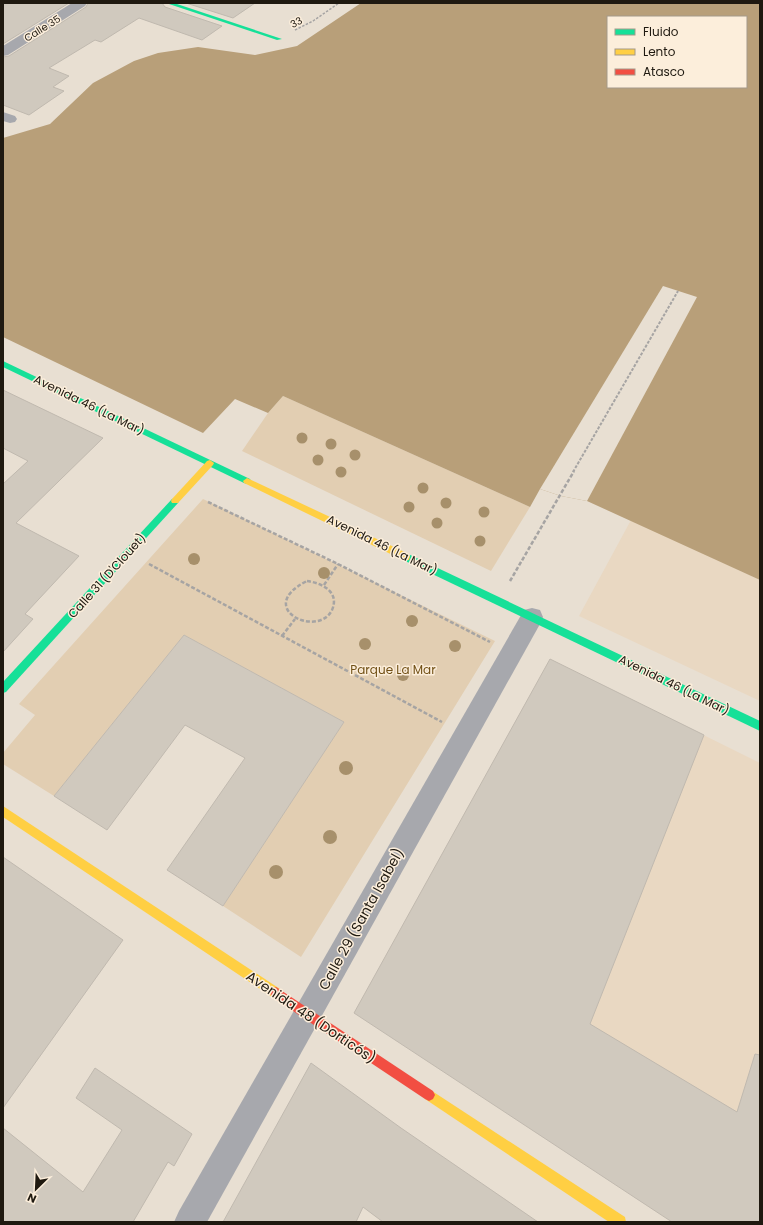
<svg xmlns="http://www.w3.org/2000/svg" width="763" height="1225" viewBox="0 0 763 1225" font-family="Poppins,sans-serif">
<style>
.built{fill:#e9d8c2}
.green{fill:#e2ceb2}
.water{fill:#b89f79;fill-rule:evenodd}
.pier{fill:#e8dfd2}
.building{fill:#d0c9be;stroke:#c0b9af}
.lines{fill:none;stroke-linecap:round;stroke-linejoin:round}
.path-far2{stroke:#a6a4a3;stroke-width:1.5;stroke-dasharray:2.5 1.5;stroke-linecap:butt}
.path-far1{stroke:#a6a4a3;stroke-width:2;stroke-dasharray:3 1.5;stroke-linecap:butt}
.path{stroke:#a6a4a3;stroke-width:2.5;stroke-dasharray:4 2;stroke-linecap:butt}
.street{fill:#a7a8ad;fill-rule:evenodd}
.fast{fill:#16e098;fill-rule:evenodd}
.slow{fill:#ffcf43;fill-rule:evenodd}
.jam{fill:#f24e42;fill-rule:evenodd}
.tree{fill:#a7906b}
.labels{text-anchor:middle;stroke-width:3;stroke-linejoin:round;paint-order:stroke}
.far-street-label{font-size:10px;fill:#1f1910;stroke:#fceedb}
.street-label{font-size:12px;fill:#1f1910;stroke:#fceedb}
.park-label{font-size:12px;fill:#715016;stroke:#fceedb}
.near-street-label{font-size:14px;fill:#1f1910;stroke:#fceedb}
</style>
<rect width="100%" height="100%" fill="#e8dfd2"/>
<g class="built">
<path d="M631 520 760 580V701L579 616Z"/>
<path d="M550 659 760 763V1222L354 1013Z"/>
</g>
<g class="green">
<path d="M283 396 530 507 491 571 242 451 268 413Z"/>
<path d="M203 499 495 641 301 957 223 906 344 722 184 635 54 796 3 764V753L35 715 19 704Z"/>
</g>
<path class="water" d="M361 3H760V580L587 501 561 496 540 489 530 507 283 396 268 413 235 399 203 433 3 337V138L50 124 93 83 134 61 158 53 198 47 255 55 297 46ZM608 17H746V87H608Z"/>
<path class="pier" d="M663 286 697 297 587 501 561 496 540 489Z"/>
<g class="building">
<path d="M3 3H69L3 44Z"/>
<path d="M88 3H162L165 7 222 26 202 40 139 18 101 42 95 40 49 68 69 76 53 87 64 91 29 115 3 105V57L9 56 86 7Z"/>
<path d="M186 3H255L233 18Z"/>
<path d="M3 390 103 438 16 523 79 556 25 614 33 619 3 652V484L28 461 3 448Z"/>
<path d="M184 635 344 722 223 906 167 870 245 758 185 725 107 830 54 796Z"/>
<path d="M550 659 704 735 590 1024 737 1112 755 1054 760 1055V1222H672L354 1013Z"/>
<path d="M3 857 123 940 3 1108Z"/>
<path d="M311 1063 401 1128 538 1222H383L363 1207 356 1222H223Z"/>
<path d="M95 1068 192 1134 174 1166 168 1162 133 1222H3V1128L83 1192 122 1130 76 1098Z"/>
</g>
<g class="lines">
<path class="path-far2" d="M295 30 313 21 339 3"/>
<path class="path-far1" d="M573 472 678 291"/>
<g class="path">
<path d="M208 502 338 564 490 642"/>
<path d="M149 564 442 722"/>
<path d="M307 581C322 583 340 592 332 610 318 639 253 608 307 581Z"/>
<path d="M510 581 574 471"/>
<path d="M324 585 338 564"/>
<path d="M282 636 295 619"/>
</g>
<g class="street">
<path d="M72 3H87L85 6 8 55 3 56V46Z"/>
<path d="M3 112 15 116 17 119 15 122 10 123 3 121Z"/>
<path d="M532 608 540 610 543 617 540 624 207 1222H174L179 1211 524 610Z"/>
</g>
<g class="fast">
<path d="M166 3H174L282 39 277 40Z"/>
<path d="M3 361 250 479 251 481 247 484 244 483 3 367Z"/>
<path d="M175 498 178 499 179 501 178 503 6 692 3 693V682L172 499Z"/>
<path d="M406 553 760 721V731L403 560 402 557 403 554Z"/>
</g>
<g class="slow">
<path d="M210 460 214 463 213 465 178 503H172L171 501 172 499 207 461Z"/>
<path d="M247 478 409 554 410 557 409 560H403L244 483 243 481Z"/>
<path d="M3 806 280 989 282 993 280 997 276 999 272 997 3 817Z"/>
<path d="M429 1089 625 1217 626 1222H609L425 1099 423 1095 425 1091Z"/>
</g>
<path class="jam" d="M276 987 433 1091 435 1095 433 1099 429 1101 425 1099 272 997 270 993 272 989Z"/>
</g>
<g class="tree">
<circle cx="302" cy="438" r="5.5"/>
<circle cx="331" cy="444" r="5.5"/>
<circle cx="355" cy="455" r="5.5"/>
<circle cx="318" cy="460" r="5.5"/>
<circle cx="341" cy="472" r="5.5"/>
<circle cx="423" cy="488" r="5.5"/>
<circle cx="446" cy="503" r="5.5"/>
<circle cx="409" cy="507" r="5.5"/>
<circle cx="484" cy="512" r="5.5"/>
<circle cx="437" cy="523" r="5.5"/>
<circle cx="480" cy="541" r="5.5"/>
<circle cx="194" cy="559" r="6"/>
<circle cx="324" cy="573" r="6"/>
<circle cx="412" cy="621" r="6"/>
<circle cx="365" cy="644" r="6"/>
<circle cx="455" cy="646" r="6"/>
<circle cx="403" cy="675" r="6"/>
<circle cx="346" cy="768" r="7"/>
<circle cx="330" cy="837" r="7"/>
<circle cx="276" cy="872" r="7"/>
</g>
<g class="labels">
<g class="far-street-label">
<text transform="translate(296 22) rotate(-28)" y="4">33</text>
<text transform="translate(42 28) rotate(-32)" y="4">Calle 35</text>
</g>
<g class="street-label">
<text transform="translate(89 405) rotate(26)" y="4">Avenida 46 (La Mar)</text>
<text transform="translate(382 545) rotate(26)" y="4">Avenida 46 (La Mar)</text>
<text transform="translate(107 576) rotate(-48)" y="4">Calle 31 (D'Clouet)</text>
<text transform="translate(674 685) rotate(26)" y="4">Avenida 46 (La Mar)</text>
</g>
<g class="park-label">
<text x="393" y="674">Parque La Mar</text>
</g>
<g class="near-street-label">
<text transform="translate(361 919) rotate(-61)" y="5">Calle 29 (Santa Isabel)</text>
<text transform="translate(311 1017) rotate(34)" y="5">Avenida 48 (Dorticós)</text>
</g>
</g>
<rect width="763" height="1225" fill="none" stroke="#1f1910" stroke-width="8"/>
<rect x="607" y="16" width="140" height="72" fill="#fceedb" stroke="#a4998a"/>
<rect x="615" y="29" width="20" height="6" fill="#16e098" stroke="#a4998a"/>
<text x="643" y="36" font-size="12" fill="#1f1910">Fluido</text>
<rect x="615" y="49" width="20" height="6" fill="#ffcf43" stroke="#a4998a"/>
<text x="643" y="56" font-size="12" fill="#1f1910">Lento</text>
<rect x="615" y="69" width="20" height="6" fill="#f24e42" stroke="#a4998a"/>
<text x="643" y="76" font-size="12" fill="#1f1910">Atasco</text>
<g transform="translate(36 1189) rotate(204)" stroke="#fceedb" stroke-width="3" paint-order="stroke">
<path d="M0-3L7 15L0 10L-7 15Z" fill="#1f1910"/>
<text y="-6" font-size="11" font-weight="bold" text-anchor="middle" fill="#1f1910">N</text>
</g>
</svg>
